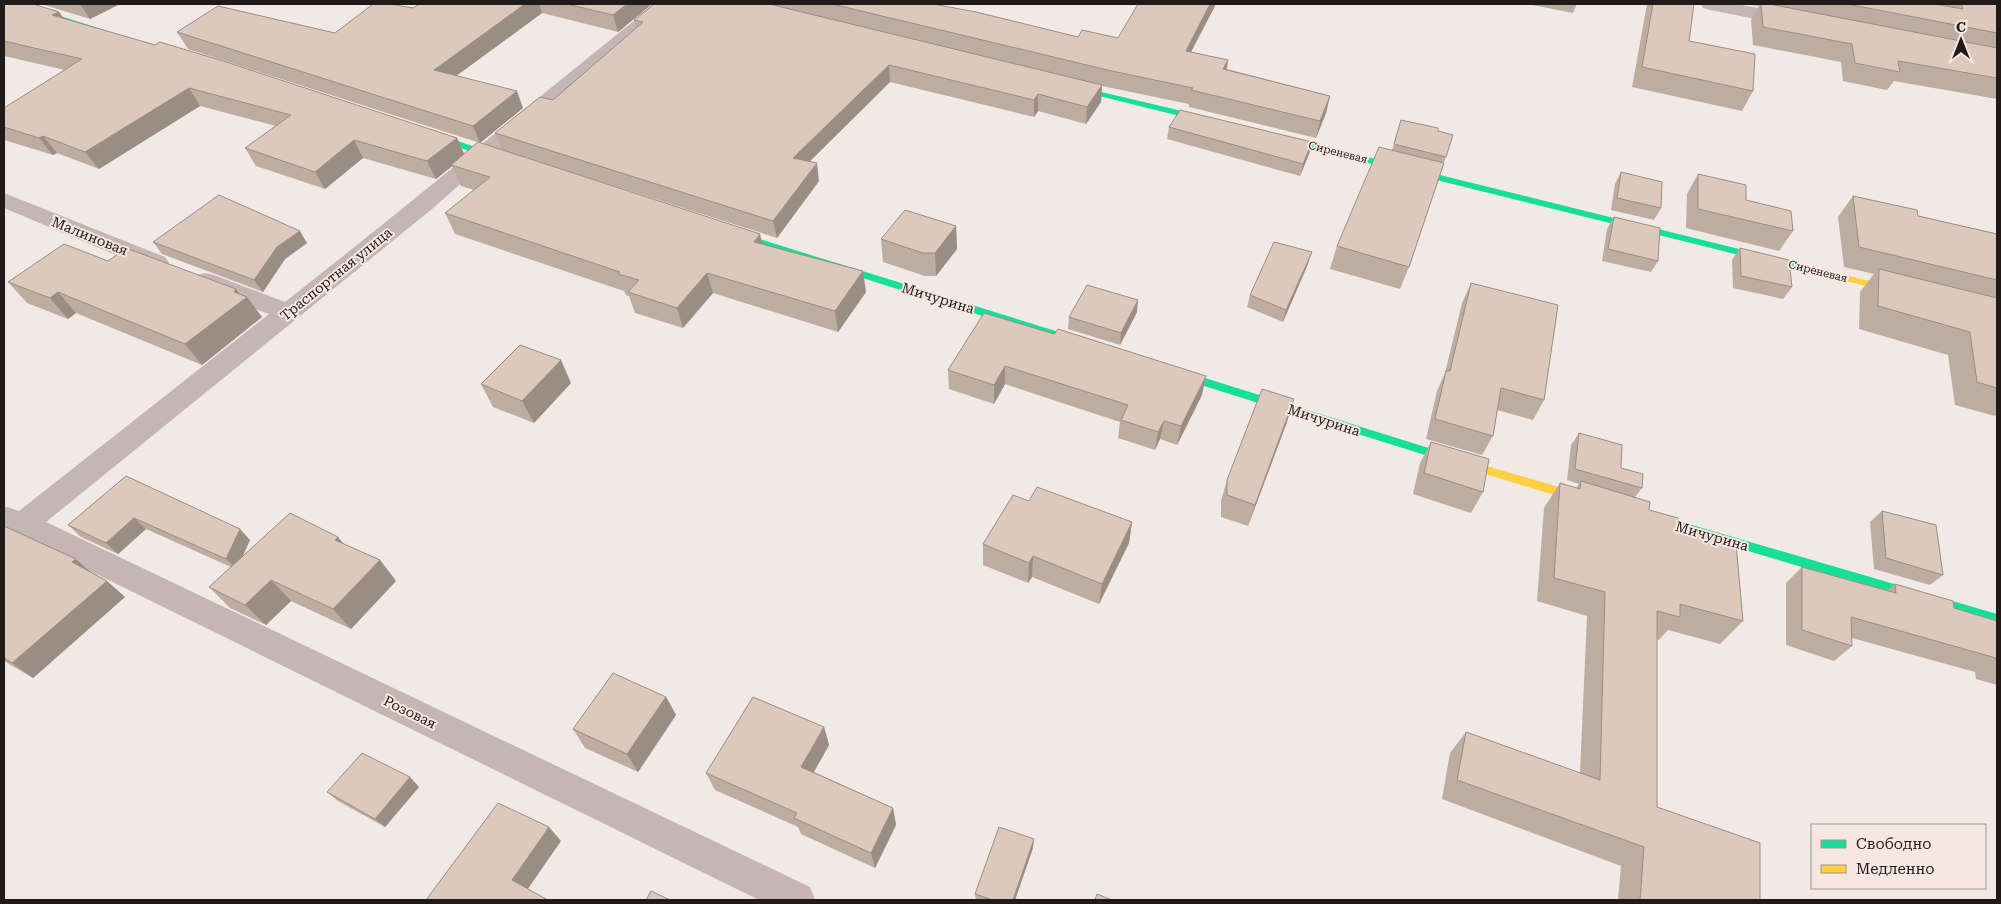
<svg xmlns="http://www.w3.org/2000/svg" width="2001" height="904" viewBox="0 0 2001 904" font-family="'Roboto Serif',serif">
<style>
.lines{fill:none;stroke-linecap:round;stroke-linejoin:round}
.street{fill:#c5b5b4;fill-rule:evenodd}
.fast{fill:#16e098;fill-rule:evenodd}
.slow{fill:#ffcf43;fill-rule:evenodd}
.wall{fill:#bdada1}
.shaded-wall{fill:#9a8d83}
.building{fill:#dcc9bb;stroke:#9a8d83}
.labels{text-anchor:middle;stroke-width:4;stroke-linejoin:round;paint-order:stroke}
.far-street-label{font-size:11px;fill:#201b19;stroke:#f6e7e1}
.street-label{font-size:14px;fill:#201b19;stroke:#f6e7e1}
</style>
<rect width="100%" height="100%" fill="#f1e9e6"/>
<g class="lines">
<g class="street">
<path d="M655 4H675L490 158 432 209 46 522 810 887 815 900H759L25 539 14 548 4 551V506L19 511 269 314 196 287 193 281 196 275 205 273 214 275 285 302C410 204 531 103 655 4Z"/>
<path d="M1701 4H1737L1799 16 1801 20 1799 24 1792 26 1710 10 1703 8Z"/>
<path d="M4 193 165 257 169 263 165 269 157 271 149 269 4 208Z"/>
</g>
<g class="fast">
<path d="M12 4H23L126 37 119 39Z"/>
<path d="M1063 83 1216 119 1220 122 1216 125 1063 87Z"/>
<path d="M425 130 508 158 509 160 505 163 502 162 422 135V131Z"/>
<path d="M1274 134 1824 270 1829 273 1824 276 1271 139 1270 137Z"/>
<path d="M727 229 1088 341 1089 344 1084 348 1080 347 724 234V230Z"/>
<path d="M1170 367 1473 462 1477 463 1479 466 1477 469 1473 470 1166 374 1165 371 1166 368Z"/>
<path d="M1644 511 1997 614V625L1640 519 1638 516 1640 513Z"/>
</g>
<g class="slow">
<path d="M1824 270 1903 289 1908 292 1903 295 1821 275 1819 273 1821 271Z"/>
<path d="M1473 462 1590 496 1594 498 1596 501 1594 504 1590 506 1469 469 1467 466 1469 463Z"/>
</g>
</g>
<g class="wall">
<path d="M4 4 59 12 64 19 457 138 464 154 763 244 866 292 838 332 713 293 683 328 635 313 629 296 626 295 624 291 455 234 445 213 474 190 461 186 452 166 436 179 363 158 325 189 256 166 245 148 276 126 200 106 99 169 57 153 53 155 4 140V108L65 70 4 56Z"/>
<path d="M41 4H120L90 19Z"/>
<path d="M420 4H652L618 32 542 13 456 76 523 108 480 143 188 49 177 32 335 33 413 8Z"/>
<path d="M654 4H933L1078 37 1118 38 1215 6 1191 52 1228 60 1227 69 1330 96 1326 113 1316 138 1189 107V104L1102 86 1101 102 1086 124 1038 111 1034 117 890 82 809 162 819 181 777 238 502 150 495 133 553 100 636 28 634 20Z"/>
<path d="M1527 4H1577L1573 13Z"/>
<path d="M1647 4H1694L1689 41 1753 91 1742 111 1632 87Z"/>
<path d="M1750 4H1934L1945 6 1947 4H1997V99L1894 81 1887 90 1843 81 1841 62 1753 45 1751 20 1759 6 1750 5Z"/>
<path d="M1401 120 1453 135 1409 267 1400 289 1330 269 1337 246 1392 150Z"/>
<path d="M1169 127 1312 142 1309 154 1300 176 1167 139Z"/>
<path d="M1621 172 1661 208 1654 220 1611 210 1615 184Z"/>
<path d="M1698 174 1746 200 1793 231 1779 251 1686 228 1687 194Z"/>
<path d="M1853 196 1918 216 1997 234V413L1995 416 1955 405 1948 355 1859 329 1860 292 1874 274 1844 267 1838 217Z"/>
<path d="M1614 217 1658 261 1651 272 1602 261 1607 229Z"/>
<path d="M956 226 957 249 936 276H925L883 262 881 239Z"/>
<path d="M153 242 307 243 285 259 263 292 162 254Z"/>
<path d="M1740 248 1792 287 1783 299 1733 288 1732 260Z"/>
<path d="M108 261 240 294 262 317 202 365 76 313 68 319 27 303 8 282Z"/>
<path d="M1308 264 1283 322 1247 307 1250 295Z"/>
<path d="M1471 283 1544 400 1533 420 1497 410 1493 436 1482 455 1426 439 1437 391 1445 373 1462 303Z"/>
<path d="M1137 312 1120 345 1068 329 1069 317Z"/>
<path d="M984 313 1202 395 1177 445 1160 439 1155 450 1118 438 1120 422 1005 384 994 404 949 389 948 370Z"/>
<path d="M571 383 534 423 493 407 481 384Z"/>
<path d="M1287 422 1248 526 1221 517V501L1227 480Z"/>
<path d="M1579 433 1621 468 1642 488 1635 497 1649 510 1679 530 1743 621 1720 644 1668 630 1659 640 1657 639V807L1760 900H1618L1621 866 1442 799 1450 753 1466 732 1580 773 1587 616 1537 601 1544 508 1560 483 1576 488 1579 484 1567 480 1571 445Z"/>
<path d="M1431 442 1483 492 1471 513 1413 494 1420 463Z"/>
<path d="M126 476 250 540 242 556 344 544 380 560 396 581 351 629 291 601 266 625 230 608 209 587 231 567 146 529 118 554 81 537 68 525Z"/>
<path d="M1029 501 1132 522 1129 543 1099 604 1032 577 1028 583 983 565V544Z"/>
<path d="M1882 511 1943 575 1930 585 1874 569 1870 522Z"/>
<path d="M4 526 76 559 92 573 125 597 33 678 4 661Z"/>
<path d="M1802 567 1887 590 1895 584 1954 608 1997 621V685L1976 679 1975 672 1852 638V646L1834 661 1786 645V583Z"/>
<path d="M666 697 676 715 638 772 585 748 573 729Z"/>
<path d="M824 727 829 745 814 772 893 808 896 825 875 868 801 834 798 827 715 790 706 773Z"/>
<path d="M419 787 385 827 338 801 327 792Z"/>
<path d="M1033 848 1015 900H976L975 894Z"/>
</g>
<g class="shaded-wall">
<path d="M80 4H120L90 19Z"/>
<path d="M525 4H539L542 13 441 87 434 70Z"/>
<path d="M627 4H652L618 32 613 15Z"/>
<path d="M1210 4H1215V6L1183 67 1186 51Z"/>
<path d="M59 12 71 29 52 15Z"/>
<path d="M1228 60 1225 77 1223 69Z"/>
<path d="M889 65 890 82 796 175 793 158Z"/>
<path d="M1102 85 1101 102 1086 124 1087 107Z"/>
<path d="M189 88 200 106 99 169 85 152Z"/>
<path d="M517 91 523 108 480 143 473 126Z"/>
<path d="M1038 94V111L1034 117V100Z"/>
<path d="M1330 96 1326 113 1316 138 1320 121Z"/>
<path d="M43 136 57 153 53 155 39 138Z"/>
<path d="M457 138 465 156 436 179 427 161Z"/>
<path d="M354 140 363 158 325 189 315 172Z"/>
<path d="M1312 142 1309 154 1300 176 1303 164Z"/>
<path d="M817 163 819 181 777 238 773 221Z"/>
<path d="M956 226 957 249 936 276 935 253Z"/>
<path d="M300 231 307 243 285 259 263 292 254 280 277 247Z"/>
<path d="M760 234 765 255 754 242Z"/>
<path d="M1312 252 1308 264 1283 322 1286 310Z"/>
<path d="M863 271 866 292 838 332 835 311Z"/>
<path d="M707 273 713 293 683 328 677 308Z"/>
<path d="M236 289 244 300 247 297 262 317 202 365 185 344Z"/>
<path d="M58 292 76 313 68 319 50 298Z"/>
<path d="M1138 300 1137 312 1120 345 1121 333Z"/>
<path d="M561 360 571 383 534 423 522 401Z"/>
<path d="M1005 366V384L994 404V385Z"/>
<path d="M1206 376 1202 395 1177 445 1181 426Z"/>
<path d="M1294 399 1287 422 1248 526 1255 505Z"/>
<path d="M1164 421 1160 439 1155 450 1158 432Z"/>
<path d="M134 518 146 529 118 554 106 543Z"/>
<path d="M1132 522 1129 543 1099 604 1102 584Z"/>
<path d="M240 529 250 540 237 569 226 559Z"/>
<path d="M338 537 355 558 335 540Z"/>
<path d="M1033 556 1032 577 1028 583 1029 563Z"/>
<path d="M76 559 94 575 72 562Z"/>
<path d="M380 560 396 581 351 629 333 609Z"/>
<path d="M271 580 291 601 266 625 245 605Z"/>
<path d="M107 581 125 597 33 678 12 663Z"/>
<path d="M666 697 676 715 638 772 627 754Z"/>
<path d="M824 727 829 745 807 784 801 767Z"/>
<path d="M410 777 419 787 385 827 375 819Z"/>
<path d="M893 808 896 825 875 868 871 853Z"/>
<path d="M549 827 561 841 525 893 512 880Z"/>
<path d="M1034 839 1033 848 1015 900H1013Z"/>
</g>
<g class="building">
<path d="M4 4H33L59 12 52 15 155 45 160 42 223 61 457 138 427 161 354 140 315 172 245 148 291 115 189 88 85 152 43 136 39 138 4 127V108L82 59 4 41Z"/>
<path d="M373 4H390L413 8 420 4H525L434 70 517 91 473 126 177 32 218 6 335 33Z"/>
<path d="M567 4H627L613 15Z"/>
<path d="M654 4H769L1102 85 1087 107 1038 94 1034 100 889 65 793 158 817 163 773 221 495 133 540 97 553 100 643 22 634 20Z"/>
<path d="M832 4H933L976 12 1078 37 1082 30 1118 38 1138 4H1210L1186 51 1228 60 1223 69 1330 96 1320 121 1191 90 1193 88 1112 71Z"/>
<path d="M1653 4H1694L1689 41 1755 54 1753 91 1642 67Z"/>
<path d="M1761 4H1769L1997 48V78L1898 61 1900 72 1855 63 1852 44 1763 27Z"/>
<path d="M1847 4H1934L1963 9 1961 4H1997V33Z"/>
<path d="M1180 110 1312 142 1303 164 1169 127Z"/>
<path d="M1401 120 1438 128V131L1453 135 1446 157 1394 144Z"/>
<path d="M478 142 760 234 754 242 863 271 835 311 707 273 677 308 628 292 639 280 618 274 620 272 445 213 490 177 451 165Z"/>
<path d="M1379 147 1444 163 1409 267 1337 246Z"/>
<path d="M1621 172 1662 182 1661 208 1617 198Z"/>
<path d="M1698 174 1746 185V200L1791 211 1793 231 1698 209Z"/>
<path d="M219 195 300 231 277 247 254 280 153 242Z"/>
<path d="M1853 196 1917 210 1918 216 1997 234V280L1859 247Z"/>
<path d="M905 210 956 226 935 253H923L881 239Z"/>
<path d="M1614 217 1660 228 1658 261 1608 249Z"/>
<path d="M1274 242 1312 252 1286 310 1250 295Z"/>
<path d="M64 244 108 261 126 248 236 289 234 292 247 297 185 344 58 292 50 298 8 282Z"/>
<path d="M1740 248 1789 260 1792 287 1741 276Z"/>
<path d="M1879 269 1997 298V388L1977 382 1970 332 1878 306Z"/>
<path d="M1471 283 1558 305 1544 400 1501 388 1493 436 1435 419 1446 371H1450Z"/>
<path d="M1087 285 1138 300 1121 333 1069 317Z"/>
<path d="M984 313 1054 334 1058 329 1206 376 1181 426 1164 421 1158 432 1121 420 1128 405 1005 366 994 385 948 370Z"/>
<path d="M520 345 561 360 522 401 481 384Z"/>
<path d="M1262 389 1294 399 1255 505 1227 495V480Z"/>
<path d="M1579 433 1622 445 1621 468 1643 474 1642 488 1575 469Z"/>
<path d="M1431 442 1489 459 1483 492 1424 473Z"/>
<path d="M126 476 240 529 226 559 134 518 106 543 68 525Z"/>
<path d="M1581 481 1650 502 1649 510 1678 518 1679 530 1736 544 1743 621 1680 604V617L1657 611V807L1760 843V900H1640L1644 847 1457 780 1466 732 1600 780 1605 592 1554 578 1560 483 1580 489Z"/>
<path d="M1037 487 1132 522 1102 584 1033 556 1029 563 983 544 1013 495 1029 501Z"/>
<path d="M1882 511 1936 525 1943 575 1886 558Z"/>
<path d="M290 513 338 537 335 540 380 560 333 609 271 580 245 605 209 587Z"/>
<path d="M4 526 76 559 72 562 107 581 12 663 4 658Z"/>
<path d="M1802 567 1896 593 1895 584 1953 601 1954 608 1997 621V663L1996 658 1851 617 1852 646 1802 630Z"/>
<path d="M613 673 666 697 627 754 573 729Z"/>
<path d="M753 697 824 727 801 767 893 808 871 853 794 818 797 813 706 773Z"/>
<path d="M362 753 410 777 375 819 327 792Z"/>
<path d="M498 803 549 827 512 880 548 900H426Z"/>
<path d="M999 827 1034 839 1013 900H993L975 894Z"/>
<path d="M651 891 670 900H646Z"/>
<path d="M1097 894 1112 900H1095Z"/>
</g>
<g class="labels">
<g class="far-street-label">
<text transform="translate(1338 152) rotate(14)" y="4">Сиреневая</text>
<text transform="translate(1818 271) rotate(14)" y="4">Сиреневая</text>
</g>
<g class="street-label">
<text transform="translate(90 236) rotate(22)" y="5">Малиновая</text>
<text transform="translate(336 274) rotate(-39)" y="5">Траспортная улица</text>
<text transform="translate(938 298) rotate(17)" y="5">Мичурина</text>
<text transform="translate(1324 420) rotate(18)" y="5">Мичурина</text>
<text transform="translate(1712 536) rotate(16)" y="5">Мичурина</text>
<text transform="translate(410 712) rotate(26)" y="5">Розовая</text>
</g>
</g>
<rect width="2001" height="904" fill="none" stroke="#201b19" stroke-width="10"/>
<rect x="1811" y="824" width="175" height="65" fill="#f6e7e1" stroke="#a09591"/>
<rect x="1821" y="840" width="25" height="8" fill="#16e098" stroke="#a09591"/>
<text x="1856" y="849" font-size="15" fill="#201b19">Свободно</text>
<rect x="1821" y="865" width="25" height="8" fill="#ffcf43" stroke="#a09591"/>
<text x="1856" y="874" font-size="15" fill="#201b19">Медленно</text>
<g transform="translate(1961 40)" stroke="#f6e7e1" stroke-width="4" paint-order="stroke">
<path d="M0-4L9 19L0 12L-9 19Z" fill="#201b19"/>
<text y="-8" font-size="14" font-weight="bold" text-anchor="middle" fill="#201b19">С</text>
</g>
</svg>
